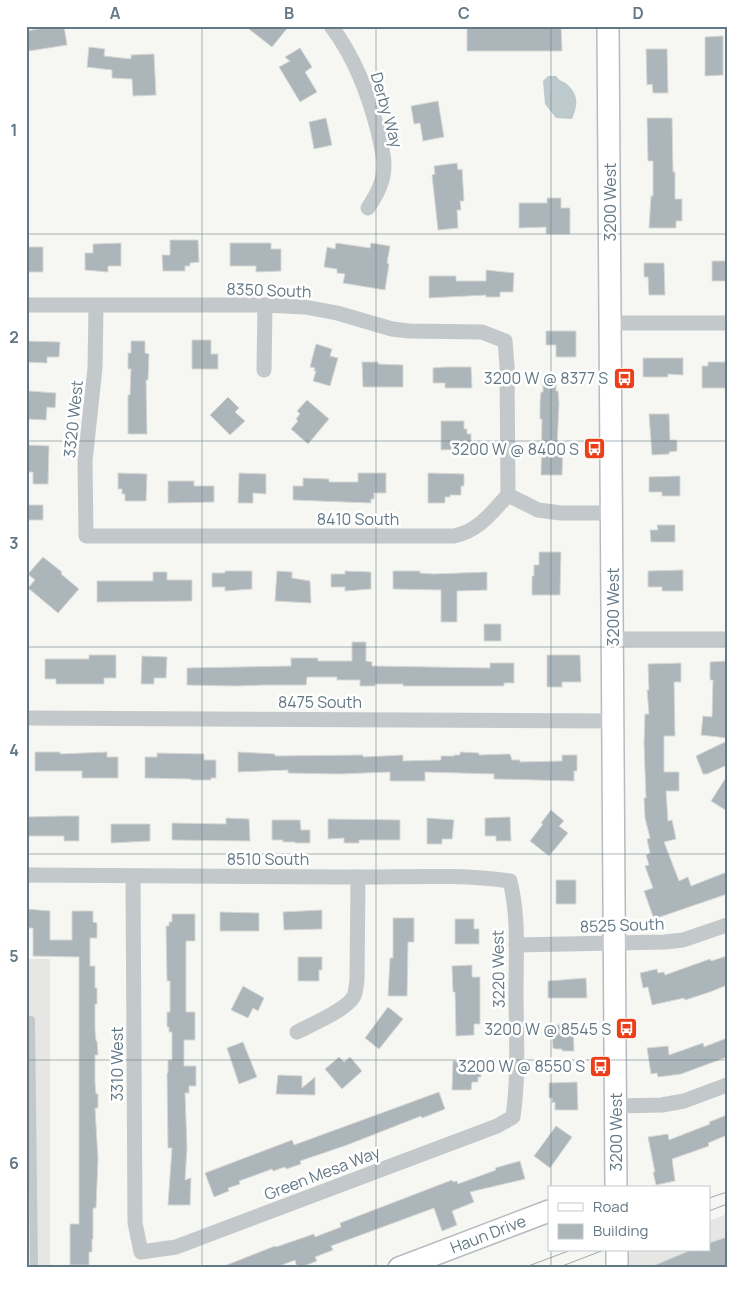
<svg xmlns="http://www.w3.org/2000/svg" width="753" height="1294" viewBox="0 0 753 1294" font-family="Manrope,sans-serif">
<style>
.built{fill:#e6e7e5}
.water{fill:#bcc9cd}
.building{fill:#acb5b9;stroke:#d7d7d5}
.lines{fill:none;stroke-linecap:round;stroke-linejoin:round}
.secondary-casing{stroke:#b5bbbf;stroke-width:24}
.lane{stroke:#c3c8ca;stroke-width:8}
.street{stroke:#c3c8ca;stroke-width:15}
.secondary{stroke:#fff;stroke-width:21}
.tram{stroke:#a1a9ae;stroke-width:1}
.grid{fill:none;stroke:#637885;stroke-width:1;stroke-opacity:0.55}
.labels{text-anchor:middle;stroke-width:5;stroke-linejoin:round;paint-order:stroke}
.street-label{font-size:16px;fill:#637885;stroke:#fff}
.poi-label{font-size:16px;fill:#637885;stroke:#fff;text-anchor:end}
.neatline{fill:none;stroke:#637885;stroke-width:2}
.grid-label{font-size:16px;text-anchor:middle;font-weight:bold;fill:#637885}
</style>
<rect width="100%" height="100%" fill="#f6f6f2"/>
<g class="built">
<rect x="26" y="959" width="24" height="309"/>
<path d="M727 1214V1268H621L632 1250H709V1221Z"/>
</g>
<path class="water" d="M548 76H556C560 82 564 81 568 85 580 97 577 107 572 119L556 118 545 104 543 81Z"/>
<g class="building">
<path d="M55 26H64L67 45 29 51 26 31Z"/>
<path d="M245 26H289L272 47Z"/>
<path d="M467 26H561L562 51H467Z"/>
<path d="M723 36V75L705 76V37Z"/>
<path d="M89 47 105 49 104 56 131 59V55L154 54 156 95 133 96 132 79 112 78V70L87 67Z"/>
<path d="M300 48 312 67 305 72 317 92 300 102 279 67 290 61 285 57Z"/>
<path d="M646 49H667L668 93H653L652 84 647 85Z"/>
<path d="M438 101 444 137 423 141 420 123 414 124 411 106Z"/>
<path d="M326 118 332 145 314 149 309 122Z"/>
<path d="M647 118H672L673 172H675V199H682V221H676V228H649L651 196H653V161H648Z"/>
<path d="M457 163 458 170 462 169 464 201H460L461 210H457L458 228 438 230 432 175 435 174 434 166Z"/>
<path d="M547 198H561V208H570V234H546V227L519 228V203H547Z"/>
<path d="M170 240H198L199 262 190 263V266H185V271H163L162 255H170Z"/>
<path d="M121 243V266H108V272L85 270V253H93V244Z"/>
<path d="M230 243H271V249H281V271L256 272V266H230Z"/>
<path d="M336 243 370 248 371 243 390 246 387 263 389 264 385 290 343 283 345 274 337 273V269L324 267 327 247 335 249Z"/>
<rect x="26" y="247" width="17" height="25"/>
<rect x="712" y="261" width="15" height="20"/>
<path d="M644 263H664L665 295H649L648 277H644Z"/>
<path d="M486 270 514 273 513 292H500V297H486V295L429 298V276H456V281H486Z"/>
<path d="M546 331H576V357H556V345H546Z"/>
<path d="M192 340H211V354H218V369H192Z"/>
<path d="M26 341 60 342 59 357H47V363L26 362Z"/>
<path d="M131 341H145V353L149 354 148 380H146L147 434H128V395H130L131 369H128V353H131Z"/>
<path d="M316 344 332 349 330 356 338 358 330 386 313 381 316 371H314L315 368 310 367Z"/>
<path d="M643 358H683V375L668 374V377H643Z"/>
<path d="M362 362H378V364L403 365V387H363Z"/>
<path d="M708 362H727L726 388H702V366H708Z"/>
<path d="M445 367H471L472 388H445V383H433V368Z"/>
<path d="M543 377H556V391H558L559 403 557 448H563L562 475H541L542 419H540V402L541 392H543Z"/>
<path d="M29 391 56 393 55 408 47 407 46 420 26 419Z"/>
<path d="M228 397 239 408 235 412 245 421 230 435 210 415Z"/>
<path d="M307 400 329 419 308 444 291 429 298 421 296 419 300 414 297 411Z"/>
<path d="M649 414H669L670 440H677V451L669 452V454L652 455Z"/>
<path d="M441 421H464V429H467V434H471V449L441 450Z"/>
<path d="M27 445 49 446 48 484H33V472H27Z"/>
<path d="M118 473 147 474 146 501H125V494H122V489H118Z"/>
<path d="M239 473 266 474V494L253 493V503H238Z"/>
<path d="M358 473H386V493H374V499H371V503L293 500V486H303V478L329 479V482H358Z"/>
<path d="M428 473 464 474V486H461V495H450V497H445V503H428Z"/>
<path d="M680 476V496H662V492H649V477Z"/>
<path d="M168 481H194V486H214V502L168 503Z"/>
<rect x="26" y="505" width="17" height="15"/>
<path d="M657 525H675V542H651L650 530H658Z"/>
<path d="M539 552H561L560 595H532V576H534V565H539Z"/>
<path d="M43 557 62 572 61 574 79 589 58 613 28 588 35 580 28 574Z"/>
<path d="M683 570V591H662V587H648V571Z"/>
<path d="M225 571H252V589L225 591V587H212V573H225Z"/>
<path d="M277 571 292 572V578L310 581 311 603 275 601Z"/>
<path d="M345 571 371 572V589L345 591V587H331V574H345Z"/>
<path d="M393 571H420V573L433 574 487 572V590L457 591V622H441V590L393 589Z"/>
<path d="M153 572H167V580H192V601L97 602V581H153Z"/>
<rect x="484" y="624" width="17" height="17"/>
<path d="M352 642H366V661L372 662V666L490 668V663H514V683H504V686H403V684H375V686H360V680H337V677H307L306 685H264L236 686 187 685V668L291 666V658H318V661H352Z"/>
<path d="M89 655H116V678H104V684H56V679H45V659H89Z"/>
<path d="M547 655H580L581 682H562V687H547Z"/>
<path d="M142 656 167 657 166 678H154V684H141Z"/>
<path d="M727 661V738L701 735 703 716 712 717 713 680H710V662Z"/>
<path d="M681 663V682H674L675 736H664V772H679V791H666L668 821 672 820 676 839 664 842 679 881 688 877 691 886 727 872V894L654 919 644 891 653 888 645 866 649 865 646 855 650 853 647 839 650 838 645 818 644 798H646L644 743 645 714H649L647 690H649L648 664Z"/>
<path d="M727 741V765L707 774H703L696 756Z"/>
<path d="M35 752H60V754L107 752V757H118V778H82V771H35Z"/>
<path d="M238 752 275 754V756L363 755V757L403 755V761L441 760V756H454V755H460V752L479 753V755L510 754 512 760H520V762L562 761V755H577V771H574V781L494 779V774L425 772V781H390V772L339 774 288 773V770L238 772Z"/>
<path d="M157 753 204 754V760H216V778H211V780H191V779L145 778V757H157Z"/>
<path d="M727 776V811L711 801Z"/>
<path d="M551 810 564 821 559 826 568 833 549 856 530 841 543 824 541 823Z"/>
<path d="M63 816H79V841H64V836H26V817Z"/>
<path d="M510 817 511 841H496V836H485V818Z"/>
<path d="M226 818 249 819 250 841 172 840V823L226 824Z"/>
<path d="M427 818 454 820 452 839H442V844H427Z"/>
<path d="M328 819 400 820V840H359V843H344V838L328 839Z"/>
<path d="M272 820H300L301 830H310V843H295V842H283V840H272Z"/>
<path d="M111 824H150V841L111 843Z"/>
<rect x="556" y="880" width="20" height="24"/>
<path d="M26 909 50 911V940H72V911H93V922L97 923V938H90V966H95V988H97V1004H95V1030L96 1041H97L98 1055H95V1083L96 1094H98V1108H95L98 1159 96 1208H93V1239H92V1252H89V1265H70V1224H79V957L33 956V928H26Z"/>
<path d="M322 910V929L284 930 283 912Z"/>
<path d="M220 912 259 913V931H220Z"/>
<path d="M172 914H195V941H186V1012H195V1040H184V1066H196V1086H189V1093H185L187 1148 185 1180 191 1178 190 1205H168L172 1148H168L167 1073H168V1060H172V1032H169V1027H167V1012H170V981H167L166 926H169V922H172Z"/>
<path d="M393 918H414V942H408L407 996H388L390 958H393Z"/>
<path d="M455 919H474V929H479V944H455Z"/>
<path d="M727 956V985L710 992 685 1000 684 998 652 1005 648 987 643 988 640 973 657 969 658 973 664 972 665 975 710 959 711 961Z"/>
<path d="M298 957H322V970H319V981H298Z"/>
<path d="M472 965V977H480V1024H474V1035L456 1036 455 992H453L452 966Z"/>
<path d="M586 978 587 998H548V981Z"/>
<path d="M243 986 264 998 258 1011 253 1008 248 1018 231 1010Z"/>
<path d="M388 1007 403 1019 379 1049 365 1038Z"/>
<path d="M560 1023H573L574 1051H562V1049H555L553 1048 551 1025H560Z"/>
<path d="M727 1038V1057L681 1074 658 1077 657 1073 651 1074 647 1048 668 1046 669 1055 703 1043 704 1047Z"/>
<path d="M243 1042 257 1077 239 1084 227 1048Z"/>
<path d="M339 1057 344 1062 350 1057 362 1071 342 1089 325 1069Z"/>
<path d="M453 1061H481V1077H478V1082H472L471 1090H452Z"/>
<path d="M278 1075 302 1076V1088L315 1077V1095L276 1094Z"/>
<path d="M577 1082 578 1110H555V1102L552 1103V1098H549V1083Z"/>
<path d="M439 1092 445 1109 422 1118 421 1116 347 1145 300 1161 301 1164 286 1169 285 1167 273 1171 272 1169 253 1176 239 1181 240 1184 228 1188 229 1191 214 1197 205 1173 292 1140 294 1145Z"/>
<path d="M727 1115V1135L708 1143 709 1146 672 1159 675 1181 656 1185 653 1172H655L648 1137 668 1134 669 1140 710 1124 709 1122Z"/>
<path d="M556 1126 572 1137 550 1168 534 1156Z"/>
<path d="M520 1161 525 1179 470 1192 474 1202 452 1211 457 1225 442 1231 434 1208 331 1246 333 1250 315 1257 317 1261 299 1268H297L295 1260 274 1268H225L224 1266 275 1246 276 1247 314 1234 315 1237 341 1227 340 1223 452 1180 453 1182 457 1181 458 1184 496 1170 495 1168Z"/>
<path d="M727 1237V1268H648L691 1250H709V1243Z"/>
</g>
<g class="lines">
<defs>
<g id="secondary">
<path d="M608 26 616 1188"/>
<path d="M617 1250V1268"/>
<path d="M399 1268 549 1211"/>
</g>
</defs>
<use href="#secondary" class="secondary-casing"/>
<path class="lane" d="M26 1020H31L34 1268"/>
<g class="street">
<path d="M331 26C355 58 368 93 378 131 380 142 384 154 384 165 384 182 377 194 368 208"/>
<path d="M26 305H265L305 307 337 313 392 329 409 331 482 332 505 341 507 365 508 495"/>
<path d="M96 306 95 368 85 461 86 536H454C479 531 491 513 508 495L538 510 561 513H612"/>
<path d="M611 323H727"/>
<path d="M264 370 265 305"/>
<path d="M613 639H727"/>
<path d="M26 718 613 721"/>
<path d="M26 875C131 876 235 876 340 877 396 878 454 873 510 881 519 916 516 955 516 991 516 1033 519 1075 513 1117L497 1126 176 1247 141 1252 135 1223 133 876"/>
<path d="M516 945 665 942 683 940 727 925"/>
<path d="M297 1032C312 1024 347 1010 354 996 356 992 356 985 357 981L358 877"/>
<path d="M616 1106 662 1105 684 1101 727 1085"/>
</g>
<use href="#secondary" class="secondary"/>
<g class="tram">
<path d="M709 1198 727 1192"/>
<path d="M709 1211 727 1204"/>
<path d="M523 1268 571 1250"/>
<path d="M557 1268 604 1250"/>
</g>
</g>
<path class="grid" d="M202 26V1268M376 26V1268M551 26V1188M26 234H727M26 441H727M26 647H727M26 854H727M26 1060H727M551 1250V1268"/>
<defs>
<symbol id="bus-square" viewBox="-11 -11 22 22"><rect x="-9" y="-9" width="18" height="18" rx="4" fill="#ed3e1a" stroke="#fff"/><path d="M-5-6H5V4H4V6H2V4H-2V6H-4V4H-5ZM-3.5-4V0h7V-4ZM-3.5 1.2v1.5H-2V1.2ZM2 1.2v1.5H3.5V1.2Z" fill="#fff"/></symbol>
</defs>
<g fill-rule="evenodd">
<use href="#bus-square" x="612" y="366" width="25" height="25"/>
<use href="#bus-square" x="582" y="436" width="25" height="25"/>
<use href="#bus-square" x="614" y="1016" width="25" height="25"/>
<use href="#bus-square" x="588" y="1054" width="25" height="25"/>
</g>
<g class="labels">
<g class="street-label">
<text transform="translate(387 110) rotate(74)" y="6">Derby Way</text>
<text transform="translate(610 202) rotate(-90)" y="6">3200 West</text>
<text transform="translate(269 290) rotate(2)" y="6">8350 South</text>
<text transform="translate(73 419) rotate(-84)" y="6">3320 West</text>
<text x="358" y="525">8410 South</text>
<text transform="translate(613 607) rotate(-90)" y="6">3200 West</text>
<text x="320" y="708">8475 South</text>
<text x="268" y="865">8510 South</text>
<text transform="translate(622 925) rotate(-2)" y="6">8525 South</text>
<text transform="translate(498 969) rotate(-91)" y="6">3220 West</text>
<text transform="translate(117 1064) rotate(-90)" y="6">3310 West</text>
<text transform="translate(616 1132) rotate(-90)" y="6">3200 West</text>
<text transform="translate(322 1173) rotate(-21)" y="6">Green Mesa Way</text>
<text transform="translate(488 1234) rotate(-21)" y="6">Haun Drive</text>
</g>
<g class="poi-label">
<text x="608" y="384">3200 W @ 8377 S</text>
<text x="579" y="455">3200 W @ 8400 S</text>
<text x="611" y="1035">3200 W @ 8545 S</text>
<text x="585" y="1072">3200 W @ 8550 S</text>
</g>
</g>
<rect width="753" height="1294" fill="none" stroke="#ffffff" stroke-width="55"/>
<rect x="548" y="1186" width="162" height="65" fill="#ffffff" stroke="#c1c9ce"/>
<rect x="558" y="1203" width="25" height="8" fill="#ffffff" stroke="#c1c9ce"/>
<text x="593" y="1212" font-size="15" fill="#637885">Road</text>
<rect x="558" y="1224" width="25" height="15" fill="#acb5b9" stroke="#c1c9ce"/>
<text x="593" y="1236" font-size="15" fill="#637885">Building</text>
<rect x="28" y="28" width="698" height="1238" class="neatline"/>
<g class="grid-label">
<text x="115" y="19">A</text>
<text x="289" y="19">B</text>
<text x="464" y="19">C</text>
<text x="638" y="19">D</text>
<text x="14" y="136">1</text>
<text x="14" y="343">2</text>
<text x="14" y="549">3</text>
<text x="14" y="756">4</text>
<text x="14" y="962">5</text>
<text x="14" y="1169">6</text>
</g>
</svg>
